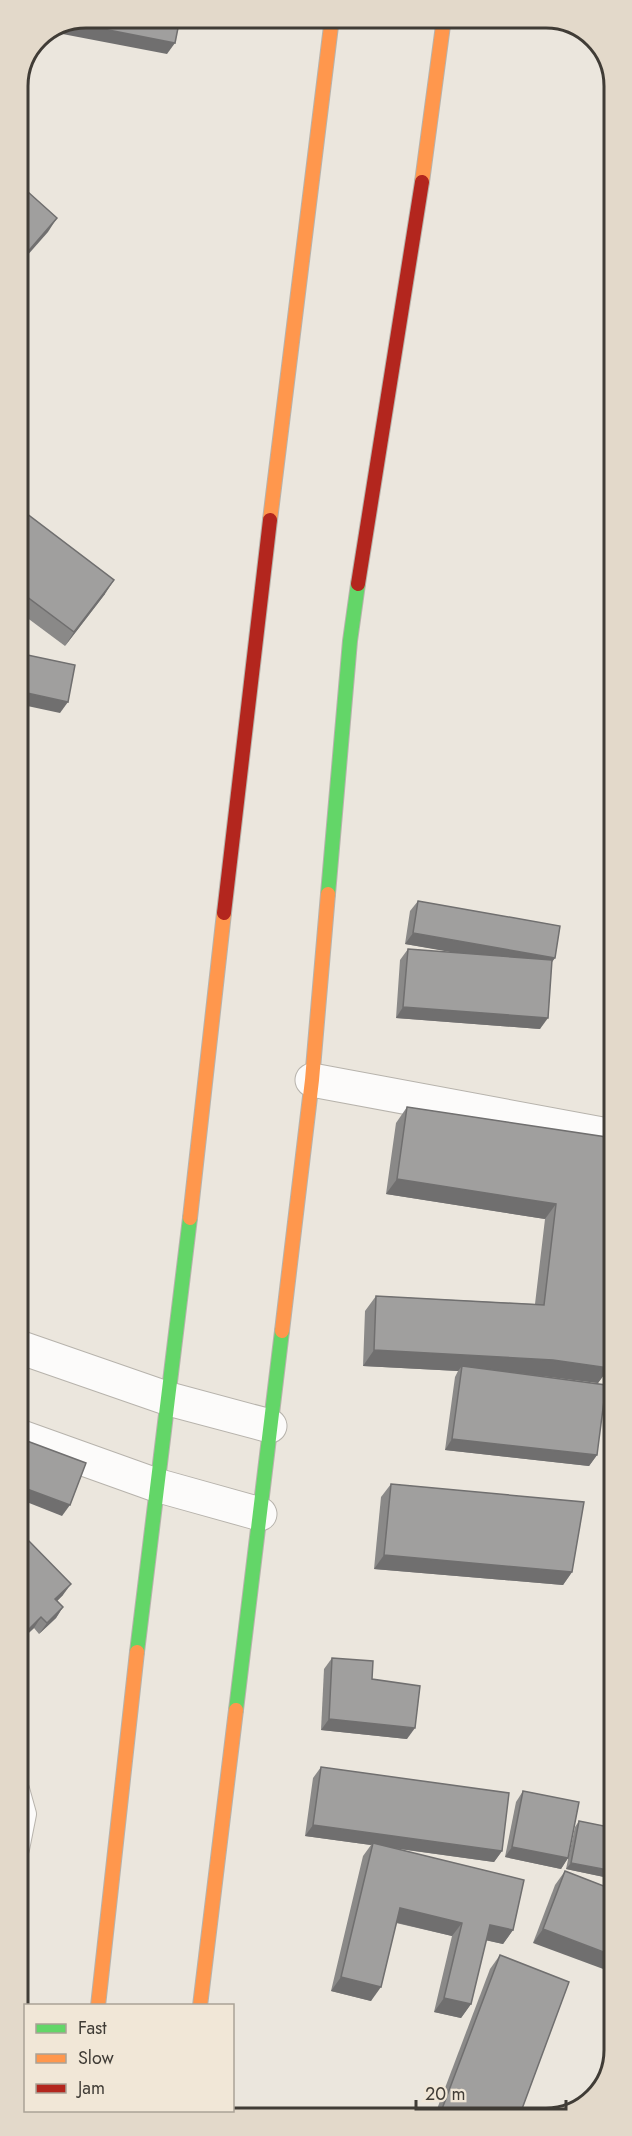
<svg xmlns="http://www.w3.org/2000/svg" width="632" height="2136" viewBox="0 0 632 2136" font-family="Jost,sans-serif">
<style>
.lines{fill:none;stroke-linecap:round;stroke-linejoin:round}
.lane-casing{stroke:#b7b3ac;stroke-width:22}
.street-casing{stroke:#b7b3ac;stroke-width:35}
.fast-casing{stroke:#b7b3ac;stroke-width:16}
.slow-casing{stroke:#b7b3ac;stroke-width:16}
.jam-casing{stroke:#b7b3ac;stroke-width:16}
.lane{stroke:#fcfbfa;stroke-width:20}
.street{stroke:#fcfbfa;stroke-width:33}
.fast{stroke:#63d668;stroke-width:14}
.slow{stroke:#ff974d;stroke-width:14}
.jam{stroke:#b3261e;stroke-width:14}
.wall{fill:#8a8988}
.shaded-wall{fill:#706f6f}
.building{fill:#a09f9e;stroke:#706f6f;stroke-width:1.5}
.rim{fill:none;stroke:#403c36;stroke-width:3}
</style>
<rect width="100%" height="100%" fill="#ebe6dd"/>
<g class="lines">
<defs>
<path id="lane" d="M19 1789 26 1814 19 1849"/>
<g id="street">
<path d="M312 1080 613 1136"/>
<path d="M19 1347 169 1399 270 1426"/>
<path d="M19 1436 156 1485 260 1514"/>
</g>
<g id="fast">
<path d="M328 894 350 641 358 584"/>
<path d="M137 1652 190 1218"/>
<path d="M236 1710 282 1331"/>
</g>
<g id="slow">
<path d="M422 182 444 18"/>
<path d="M270 520 332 18"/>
<path d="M190 1218 224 913"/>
<path d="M282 1331 312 1080 328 894"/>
<path d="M98 2006 137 1652"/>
<path d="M200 2006 236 1710"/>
</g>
<g id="jam">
<path d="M358 584 422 182"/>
<path d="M224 913 270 520"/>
<path d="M85 2118 86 2110"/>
<path d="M187 2118 188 2110"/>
</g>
</defs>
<use href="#lane" class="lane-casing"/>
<use href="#street" class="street-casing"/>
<use href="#fast" class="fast-casing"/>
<use href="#slow" class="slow-casing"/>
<use href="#jam" class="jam-casing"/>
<use href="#lane" class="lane"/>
<use href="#street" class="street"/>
<use href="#fast" class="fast"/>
<use href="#slow" class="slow"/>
<use href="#jam" class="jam"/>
</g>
<g class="wall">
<path d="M18 507 105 594 65 646 18 611Z"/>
<path d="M418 901 555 958 552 961 540 1029 396 1018 400 960 408 949 460 953 405 944 410 911Z"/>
<path d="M407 1107 613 1138 609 1368 598 1383 542 1376 597 1455 589 1466 445 1450 455 1377 458 1371 363 1366 365 1311 376 1296 535 1304 545 1219 386 1194 396 1123Z"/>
<path d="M391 1484 572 1572 563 1585 374 1569 381 1497Z"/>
<path d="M19 1544 63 1595 57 1601 63 1607 56 1618 39 1634 34 1628 19 1642Z"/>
<path d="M332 1658 372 1679 407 1739 321 1730 324 1669Z"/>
<path d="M321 1767 502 1851 494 1862 399 1849 513 1930 503 1944 486 1940 471 2004 461 2018 434 2012 452 1936 396 1923 371 2001 331 1991 363 1856 371 1845 305 1836 313 1778Z"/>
<path d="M523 1791 568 1858 561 1869 505 1857 516 1802Z"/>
<path d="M579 1821 608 1870 604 1877 566 1869 575 1827Z"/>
<path d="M614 1849V1864L611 1863Z"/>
<path d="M565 1871 614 1890 533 1943 555 1885Z"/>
<path d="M500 1955 519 2117H434L490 1969Z"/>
</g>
<g class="shaded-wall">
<path d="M73 23 175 43 167 54 52 32Z"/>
<path d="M57 218 48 232 18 266V263Z"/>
<path d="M114 580 105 594 65 646 74 632Z"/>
<path d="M18 691 68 702 60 713 18 704Z"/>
<path d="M413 933 555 958 547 969 405 944Z"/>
<path d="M403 1007 548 1018 540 1029 396 1018Z"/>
<path d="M397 1179 556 1204 545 1219 386 1194Z"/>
<path d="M374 1350 553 1360 609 1368 598 1383 462 1366 458 1371 363 1366Z"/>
<path d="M452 1439 597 1455 589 1466 445 1450Z"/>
<path d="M19 1486 70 1505 62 1516 19 1499Z"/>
<path d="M384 1555 572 1572 563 1585 374 1569Z"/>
<path d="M71 1584 63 1595 48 1610 55 1599Z"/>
<path d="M63 1607 56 1618 39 1634 47 1623Z"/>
<path d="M41 1617 34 1628 19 1642 26 1632Z"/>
<path d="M329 1719 415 1728 407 1739 321 1730Z"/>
<path d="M313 1825 502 1851 494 1862 372 1845 373 1843 371 1845 305 1836Z"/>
<path d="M512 1847 568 1858 561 1869 505 1857Z"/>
<path d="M571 1863 608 1870 604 1877 566 1869Z"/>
<path d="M400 1908 462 1923 452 1936 390 1921Z"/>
<path d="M490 1925 513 1930 503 1944 480 1939Z"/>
<path d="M543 1929 614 1956V1973L533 1943Z"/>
<path d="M341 1977 381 1987 371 2001 331 1991Z"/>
<path d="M444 1998 471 2004 461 2018 434 2012Z"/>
</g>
<g class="building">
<path d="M86 18H180L175 43 73 23Z"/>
<path d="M18 183 57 218 18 263Z"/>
<path d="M18 507 114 580 74 632 18 590Z"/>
<path d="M18 653 75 665 68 702 18 691Z"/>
<path d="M418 901 560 926 555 958 413 933Z"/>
<path d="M408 949 552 960 548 1018 403 1007Z"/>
<path d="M407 1107 613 1138 614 1334 609 1368 553 1360 374 1350 376 1296 544 1305 556 1204 397 1179Z"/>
<path d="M462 1366 606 1385 597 1455 452 1439Z"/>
<path d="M19 1438 86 1463 70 1505 19 1486Z"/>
<path d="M391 1484 584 1502 572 1572 384 1555Z"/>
<path d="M26 1538 71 1584 55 1599 63 1607 47 1623 41 1617 26 1632 19 1625V1544Z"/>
<path d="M332 1658 373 1661 372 1679 420 1686 415 1728 329 1719Z"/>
<path d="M321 1767 509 1793 502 1851 313 1825Z"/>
<path d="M523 1791 579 1802 568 1858 512 1847Z"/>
<path d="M579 1821 614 1828V1840L608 1870 571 1863Z"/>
<path d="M373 1843 524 1880 513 1930 490 1925 471 2004 444 1998 462 1923 400 1908 381 1987 341 1977Z"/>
<path d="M565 1871 614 1890V1956L543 1929Z"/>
<path d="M500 1955 569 1982 519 2117H439Z"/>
</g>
<path d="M0 0H632V2136H0ZM86 28H546A58 58 0 0 1 604 86V2050A58 58 0 0 1 546 2108H86A58 58 0 0 1 28 2050V86A58 58 0 0 1 86 28Z" fill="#e3d9ca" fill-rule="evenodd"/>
<path class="rim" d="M86 28H546A58 58 0 0 1 604 86V2050A58 58 0 0 1 546 2108H86A58 58 0 0 1 28 2050V86A58 58 0 0 1 86 28Z"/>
<rect x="24" y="2004" width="210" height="108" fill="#f1e7d7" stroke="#aaa397" stroke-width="1.5"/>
<rect x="36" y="2024" width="30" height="9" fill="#63d668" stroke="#aaa397" stroke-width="1.5"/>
<text x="78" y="2034" font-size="18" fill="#403c36">Fast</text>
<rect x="36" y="2054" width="30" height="9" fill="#ff974d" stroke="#aaa397" stroke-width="1.5"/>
<text x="78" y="2064" font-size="18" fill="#403c36">Slow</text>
<rect x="36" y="2084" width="30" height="9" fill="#b3261e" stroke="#aaa397" stroke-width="1.5"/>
<text x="78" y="2094" font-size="18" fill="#403c36">Jam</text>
<path d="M416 2100v9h150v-9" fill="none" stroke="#403c36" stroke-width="3"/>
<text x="425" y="2100" font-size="18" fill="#403c36" stroke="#f1e7d7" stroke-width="4.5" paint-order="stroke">20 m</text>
</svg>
